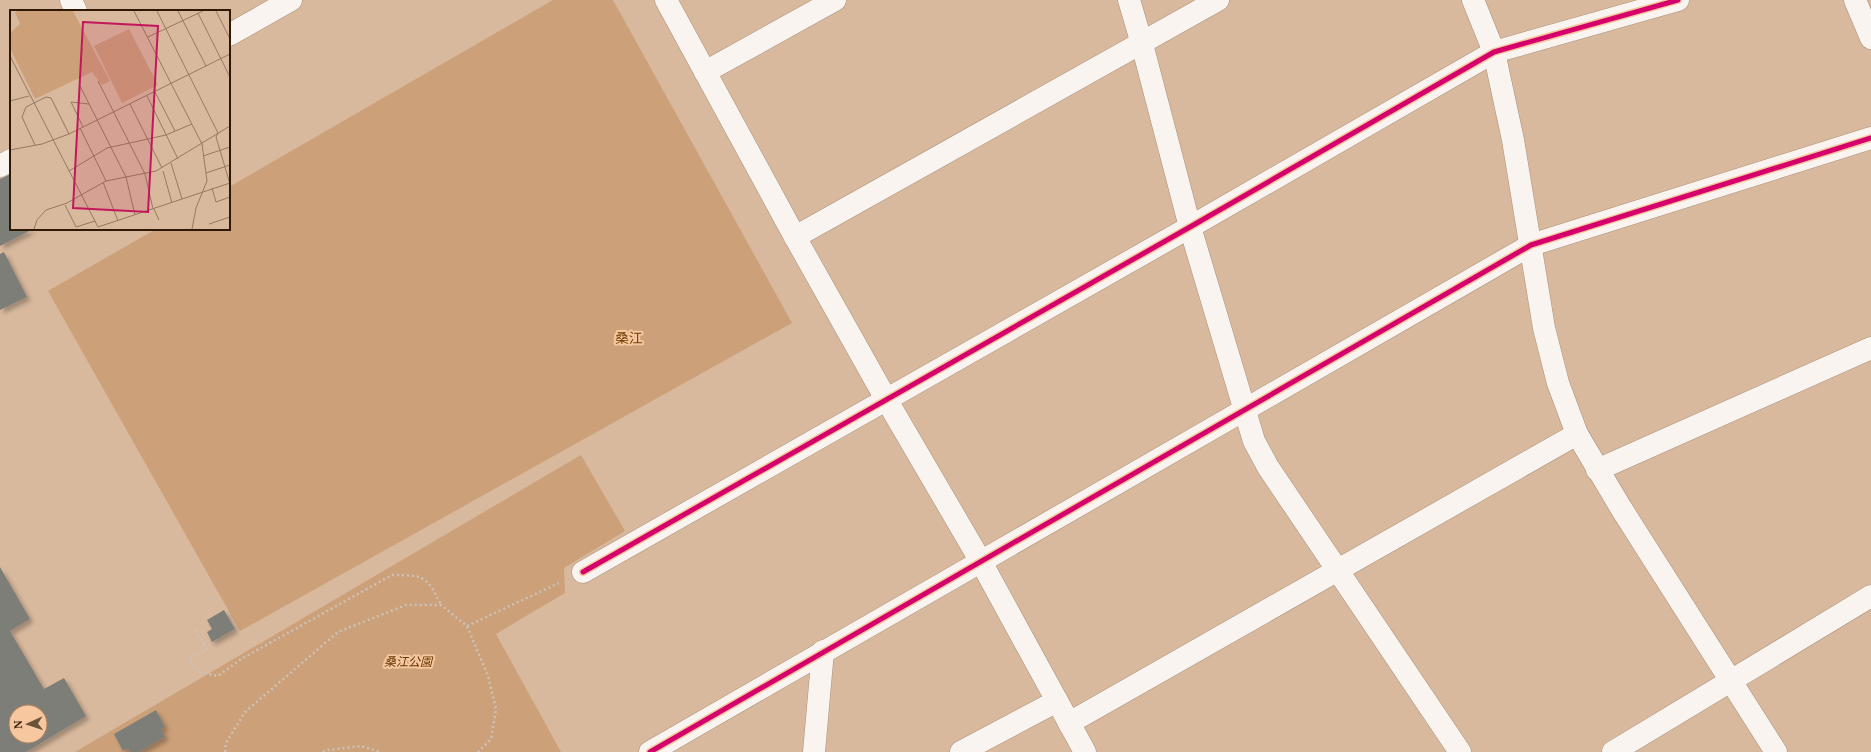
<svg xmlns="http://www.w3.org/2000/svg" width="1871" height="752" viewBox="0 0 1871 752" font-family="'Noto Serif','Noto Sans JP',serif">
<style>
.green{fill:#cca078}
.building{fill:#7e7e79;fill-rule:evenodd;filter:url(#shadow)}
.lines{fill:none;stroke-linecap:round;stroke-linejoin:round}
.minor-casing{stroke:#a9907a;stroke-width:23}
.path{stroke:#cbc2b9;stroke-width:2.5;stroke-dasharray:2 3;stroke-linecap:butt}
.minor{stroke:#f9f4f0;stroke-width:22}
.cycleway-casing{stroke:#f7c79f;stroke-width:8}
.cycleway{stroke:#d6006c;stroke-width:5}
.labels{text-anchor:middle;stroke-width:4;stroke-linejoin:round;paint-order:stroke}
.park-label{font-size:12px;font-style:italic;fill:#653600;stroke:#f7c79f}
.quarter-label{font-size:14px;fill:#724005;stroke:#f7c79f}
.inset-road{fill:none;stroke:#957960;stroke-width:1}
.view{fill:#c2185b;fill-opacity:0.15;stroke:#c2185b;stroke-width:2}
.inset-edge{fill:none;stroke:#2f1905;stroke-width:2}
</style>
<defs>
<filter id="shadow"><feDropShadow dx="3.5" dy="3.5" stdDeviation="2" flood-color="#0004"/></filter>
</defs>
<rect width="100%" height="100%" fill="#d9b99d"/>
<g class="green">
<path d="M553 0H613L792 323 240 631 48 291 156 229H229V187Z"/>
<path d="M581 455 625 531 564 568 565 593 496 634 561 752H75Z"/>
</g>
<g class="building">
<path d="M11 174V229H33L0 246V179Z"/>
<path d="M4 252 27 297 0 310V254Z"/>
<path d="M0 567 30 619 10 631 44 689 64 678 86 716 26 752H0ZM16 712H40V736H16Z"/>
<path d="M224 610 235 629 212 642 207 632 212 629 207 620Z"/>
<path d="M156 710 165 727 161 729 165 737 139 752H130L128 748 123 751 114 734Z"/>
</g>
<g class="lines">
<defs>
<g id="minor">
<path d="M71 0 76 11"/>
<path d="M666 0 795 237 886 399 980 560 1085 752"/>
<path d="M1129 0 1142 44 1190 227 1254 441 1268 467 1460 752"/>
<path d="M1473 0 1494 52 1513 140 1544 328 1558 383 1577 434 1621 508 1776 752"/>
<path d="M1855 0 1871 38"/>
<path d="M229 35 291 0"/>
<path d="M705 72 835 0"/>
<path d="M0 166 11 160"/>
<path d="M795 237 1218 0"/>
<path d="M1597 470 1871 348"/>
<path d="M583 572 1190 227 1494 52 1678 0"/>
<path d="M1069 723 1577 434"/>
<path d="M650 752 1531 245 1871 138"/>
<path d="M814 752 823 651"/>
<path d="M961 752 1057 701"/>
<path d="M1613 752 1871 596"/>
</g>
</defs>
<use href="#minor" class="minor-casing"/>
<g class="path">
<path d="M467 626 559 583"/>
<path d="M196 630 207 649 189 659 198 672 218 676 241 659 392 575C424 575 427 576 441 605"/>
<path d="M225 752 226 743 245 712 338 632 406 605H441L467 626 488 676 496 709 491 739 478 752"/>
<path d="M323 752 328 750 361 746 380 752"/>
</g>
<use href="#minor" class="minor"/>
<defs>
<g id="cycleway">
<path d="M583 572 1190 227 1494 52 1678 0"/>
<path d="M650 752 1531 245 1871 138"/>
</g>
</defs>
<use href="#cycleway" class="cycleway-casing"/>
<use href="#cycleway" class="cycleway"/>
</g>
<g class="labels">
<g class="park-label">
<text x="408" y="666">桑江公園</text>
</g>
<g class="quarter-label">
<text x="629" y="343">桑江</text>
</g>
</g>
<g transform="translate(10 10)">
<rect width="220" height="220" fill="#d9b99d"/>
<path d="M8 1H63L100 71 92 75 82 62 25 89 0 38V23L10 14 5 2ZM119 19 148 75 112 93 84 36Z" fill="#cca078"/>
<path class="inset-road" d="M124 1 192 134 197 171 186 198 182 219M147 1 208 123 206 127 220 174M168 1 196 56M206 1 220 29M188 3 220 67M138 27 193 1M0 46 88 217 220 173M88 71 135 164 143 199M70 76 116 167 125 205M145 82 165 121M137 86 168 149M0 91 19 86M61 92 73 117M61 92 79 94M120 94 152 158M70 118 96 171M25 135 12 107 16 97 36 87 41 88 59 124M0 140 32 134 59 124 220 44M193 146 220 137M161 153 172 189M59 161 97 138 156 125 182 114M153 161 162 193M196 163 220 155M93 172 108 211M202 178 206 192 220 187M55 195 66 217 85 211M144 199 149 210M199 214 220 207M24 219 27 210 36 200 57 193 96 171 146 161 220 116"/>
<path class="view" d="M73 12 148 16 138 202 63 198Z"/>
<rect width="220" height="220" class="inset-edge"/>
</g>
<g transform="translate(28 724) rotate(267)"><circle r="19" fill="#f7c79f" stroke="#a78161"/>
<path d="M0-3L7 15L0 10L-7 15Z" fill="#6a513a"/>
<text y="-6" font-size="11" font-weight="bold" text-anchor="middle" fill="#2f1905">N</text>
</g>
</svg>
